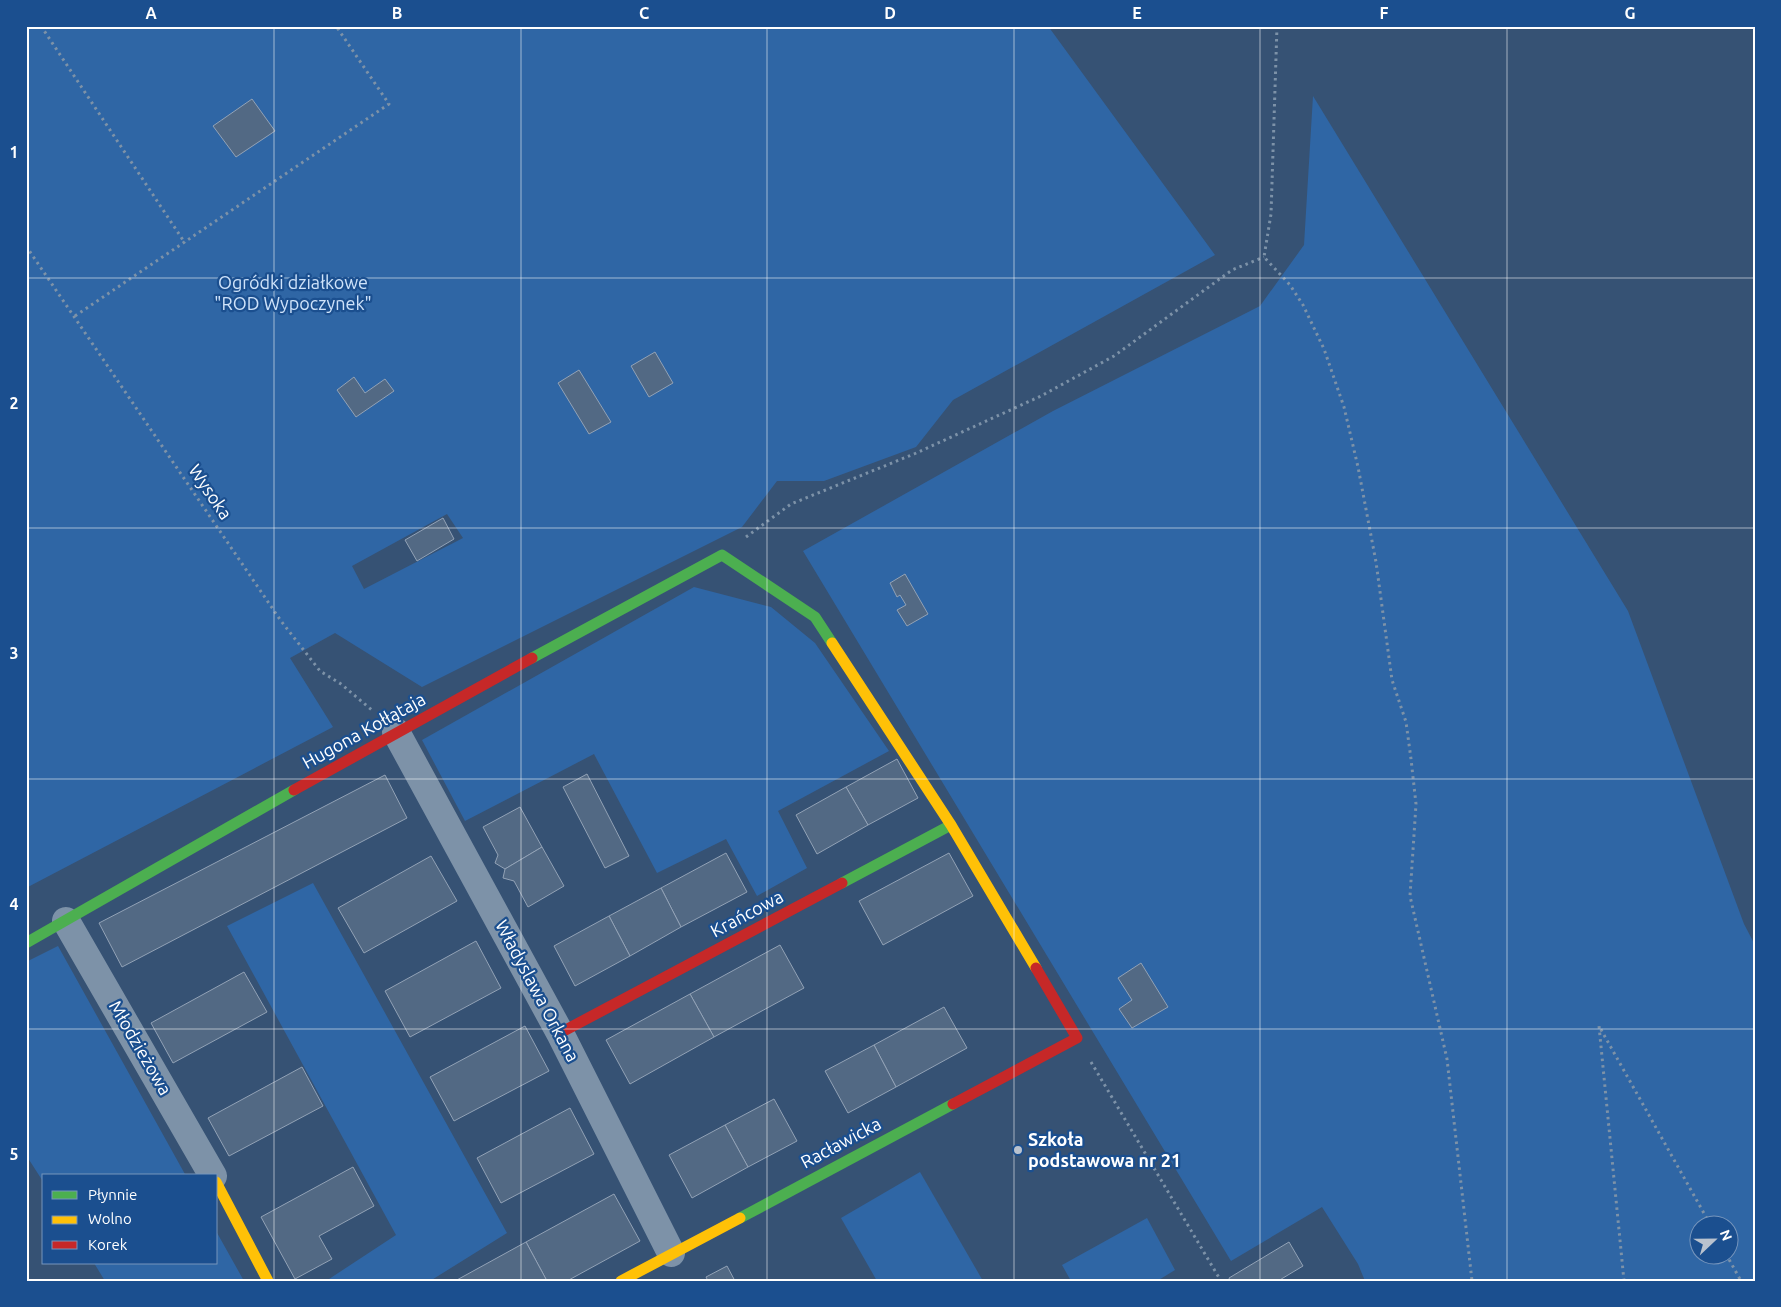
<svg xmlns="http://www.w3.org/2000/svg" width="1781" height="1307" viewBox="0 0 1781 1307" font-family="Ubuntu,sans-serif">
<style>
.green{fill:#2f66a5;fill-rule:evenodd}
.building{fill:#526984;stroke:#92a2b6}
.lines{fill:none;stroke-linecap:round;stroke-linejoin:round}
.path{stroke:#7d92a8;stroke-width:3;stroke-dasharray:2.5 4;stroke-linecap:butt}
.street{stroke:#7d92a8;stroke-width:28}
.fast{stroke:#4caf50;stroke-width:11}
.slow{stroke:#ffc107;stroke-width:11}
.jam{stroke:#c62828;stroke-width:11}
.grid{fill:none;stroke:#fff;stroke-width:1;stroke-opacity:0.55}
.poi-dot{fill:#b9c2ce;stroke:#1b4f8f;stroke-width:2}
.labels{text-anchor:middle;stroke-width:4.5;stroke-linejoin:round;paint-order:stroke}
.park-label{font-size:18px;fill:#cfe3fa;stroke:#1b4f8f}
.street-label{font-size:18px;fill:#fff;stroke:#1b4f8f}
.poi-label{font-size:18px;font-weight:bold;fill:#fff;stroke:#1b4f8f;text-anchor:start}
.neatline{fill:none;stroke:#fff;stroke-width:2}
.grid-label{font-size:16px;text-anchor:middle;font-weight:bold;fill:#fff}
</style>
<rect width="100%" height="100%" fill="#365274"/>
<g class="green">
<path d="M26 26H1048L1215 255 953 400 916 447 824 481H777L742 527 422 687 335 633 290 658 333 727 26 888ZM447 514 463 538 364 589 352 566Z"/>
<path d="M1313 96 1628 611 1744 924 1755 945V1281H1365L1358 1264 1322 1207 1231 1261 803 551 1053 411 1260 306 1304 245ZM1698 1224H1728V1254H1698Z"/>
<path d="M694 587 771 607 815 643 889 751 778 811 807 868 757 896 726 839 657 873 594 754 465 821 422 740Z"/>
<path d="M313 883 507 1233 430 1281H326L396 1235 227 926Z"/>
<path d="M58 946 186 1176H44V1183L26 1155V962Z"/>
<path d="M920 1172 983 1281H877L841 1218Z"/>
<path d="M1147 1218 1175 1270 1157 1281H1071L1062 1265Z"/>
<path d="M216 1231 244 1281H105L94 1263H216Z"/>
</g>
<g class="building">
<path d="M252 99 275 131 236 157 213 126Z"/>
<path d="M655 352 673 383 649 397 631 366Z"/>
<path d="M579 370 611 422 589 434 558 383Z"/>
<path d="M354 377 365 393 385 379 394 391 356 417 337 390Z"/>
<path d="M443 518 454 539 417 561 405 540Z"/>
<path d="M905 574 928 614 907 626 897 610 906 605 900 595 897 597 890 583Z"/>
<path d="M897 759 918 798 868 825 846 787Z"/>
<path d="M587 774 629 856 605 868 563 787Z"/>
<path d="M385 775 407 818 122 967 99 923Z"/>
<path d="M846 787 868 825 817 854 796 815Z"/>
<path d="M520 807 542 847 505 869 495 863 498 855 483 827Z"/>
<path d="M542 847 564 886 528 907 514 881 503 878 505 869Z"/>
<path d="M726 853 747 892 681 927 661 888Z"/>
<path d="M949 853 973 896 883 945 859 901Z"/>
<path d="M431 856 457 901 364 953 338 908Z"/>
<path d="M661 888 681 927 630 956 609 916Z"/>
<path d="M609 916 630 956 575 986 554 946Z"/>
<path d="M476 941 501 988 410 1037 385 991Z"/>
<path d="M780 945 804 988 714 1037 690 994Z"/>
<path d="M1141 963 1168 1007 1132 1028 1119 1009 1132 1000 1118 978Z"/>
<path d="M244 972 267 1012 173 1063 151 1023Z"/>
<path d="M690 994 714 1037 630 1084 606 1040Z"/>
<path d="M944 1007 967 1048 896 1087 874 1045Z"/>
<path d="M525 1026 549 1071 454 1121 430 1077Z"/>
<path d="M874 1045 896 1087 848 1113 825 1071Z"/>
<path d="M302 1067 323 1106 229 1156 208 1118Z"/>
<path d="M774 1099 797 1141 748 1167 725 1125Z"/>
<path d="M570 1108 594 1154 501 1203 477 1158Z"/>
<path d="M725 1125 748 1167 692 1198 669 1155Z"/>
<path d="M353 1167 374 1206 319 1236 332 1259 295 1279 261 1217Z"/>
<path d="M614 1194 640 1241 567 1281H547L526 1242Z"/>
<path d="M526 1242 547 1281H455Z"/>
<path d="M1289 1242 1303 1266 1278 1281H1230L1229 1278Z"/>
<path d="M727 1266 735 1281H708L706 1277Z"/>
</g>
<g class="lines">
<g class="path">
<path d="M41 26 185 243"/>
<path d="M1277 26 1271 214 1264 257 1290 285 1303 305 1324 349 1344 407 1358 467 1376 562 1392 680 1406 722 1411 759 1416 804 1410 896 1447 1059 1472 1281"/>
<path d="M26 246 281 621 320 671 341 684 373 711"/>
<path d="M75 316 389 104 336 26"/>
<path d="M746 537 791 504 914 454 1041 396 1114 356 1232 270 1264 257"/>
<path d="M1091 1062 1221 1281"/>
<path d="M1726 1254 1741 1281"/>
<path d="M1624 1281 1599 1026 1710 1224"/>
</g>
<g class="street">
<path d="M396 732 560 1033 671 1253"/>
<path d="M66 921 213 1176"/>
</g>
<g class="fast">
<path d="M532 658 722 555 815 617 832 643"/>
<path d="M842 883 951 825"/>
<path d="M26 943 294 790"/>
<path d="M740 1218 953 1104"/>
</g>
<g class="slow">
<path d="M832 643 951 825 1036 968"/>
<path d="M216 1182 268 1281"/>
<path d="M621 1281 740 1218"/>
</g>
<g class="jam">
<path d="M294 790 532 658"/>
<path d="M560 1033 842 883"/>
<path d="M953 1104 1077 1038 1036 968"/>
</g>
</g>
<path class="grid" d="M274 26V1281M521 26V1281M767 26V1281M1014 26V1281M1260 26V1281M1507 26V1281M26 278H1755M26 528H1755M26 779H1755M26 1029H1755"/>
<circle class="poi-dot" cx="1018" cy="1150" r="5"/>
<g class="labels">
<g class="park-label">
<text x="293" y="289">Ogródki działkowe<tspan x="293" dy="21">"ROD Wypoczynek"</tspan></text>
</g>
<g class="street-label">
<text transform="translate(210 492) rotate(56)" y="6">Wysoka</text>
<text transform="translate(364 731) rotate(-29)" y="6">Hugona Kołłątaja</text>
<text transform="translate(747 914) rotate(-28)" y="6">Krańcowa</text>
<text transform="translate(537 991) rotate(62)" y="6">Władyslawa Orkana</text>
<text transform="translate(140 1048) rotate(60)" y="6">Młodzieżowa</text>
<text transform="translate(841 1143) rotate(-28)" y="6">Racławicka</text>
</g>
<g class="poi-label">
<text x="1028" y="1146">Szkoła<tspan x="1028" dy="21">podstawowa nr 21</tspan></text>
</g>
</g>
<rect width="1781" height="1307" fill="none" stroke="#1b4f8f" stroke-width="55"/>
<rect x="42" y="1174" width="175" height="90" fill="#1b4f8f" stroke="#7695bc"/>
<rect x="52" y="1191" width="25" height="8" fill="#4caf50" stroke="#7695bc"/>
<text x="88" y="1200" font-size="15" fill="#ffffff">Płynnie</text>
<rect x="52" y="1216" width="25" height="8" fill="#ffc107" stroke="#7695bc"/>
<text x="88" y="1224" font-size="15" fill="#ffffff">Wolno</text>
<rect x="52" y="1241" width="25" height="8" fill="#c62828" stroke="#7695bc"/>
<text x="88" y="1250" font-size="15" fill="#ffffff">Korek</text>
<g transform="translate(1714 1240) rotate(68)"><circle r="24" fill="#1b4f8f" stroke="#7695bc"/>
<path d="M0-4L9 19L0 12L-9 19Z" fill="#b9c2ce"/>
<text y="-8" font-size="14" font-weight="bold" text-anchor="middle" fill="#ffffff">N</text>
</g>
<rect x="28" y="28" width="1726" height="1252" class="neatline"/>
<g class="grid-label">
<text x="151" y="19">A</text>
<text x="397" y="19">B</text>
<text x="644" y="19">C</text>
<text x="890" y="19">D</text>
<text x="1137" y="19">E</text>
<text x="1384" y="19">F</text>
<text x="1630" y="19">G</text>
<text x="14" y="158">1</text>
<text x="14" y="409">2</text>
<text x="14" y="659">3</text>
<text x="14" y="910">4</text>
<text x="14" y="1160">5</text>
</g>
</svg>
